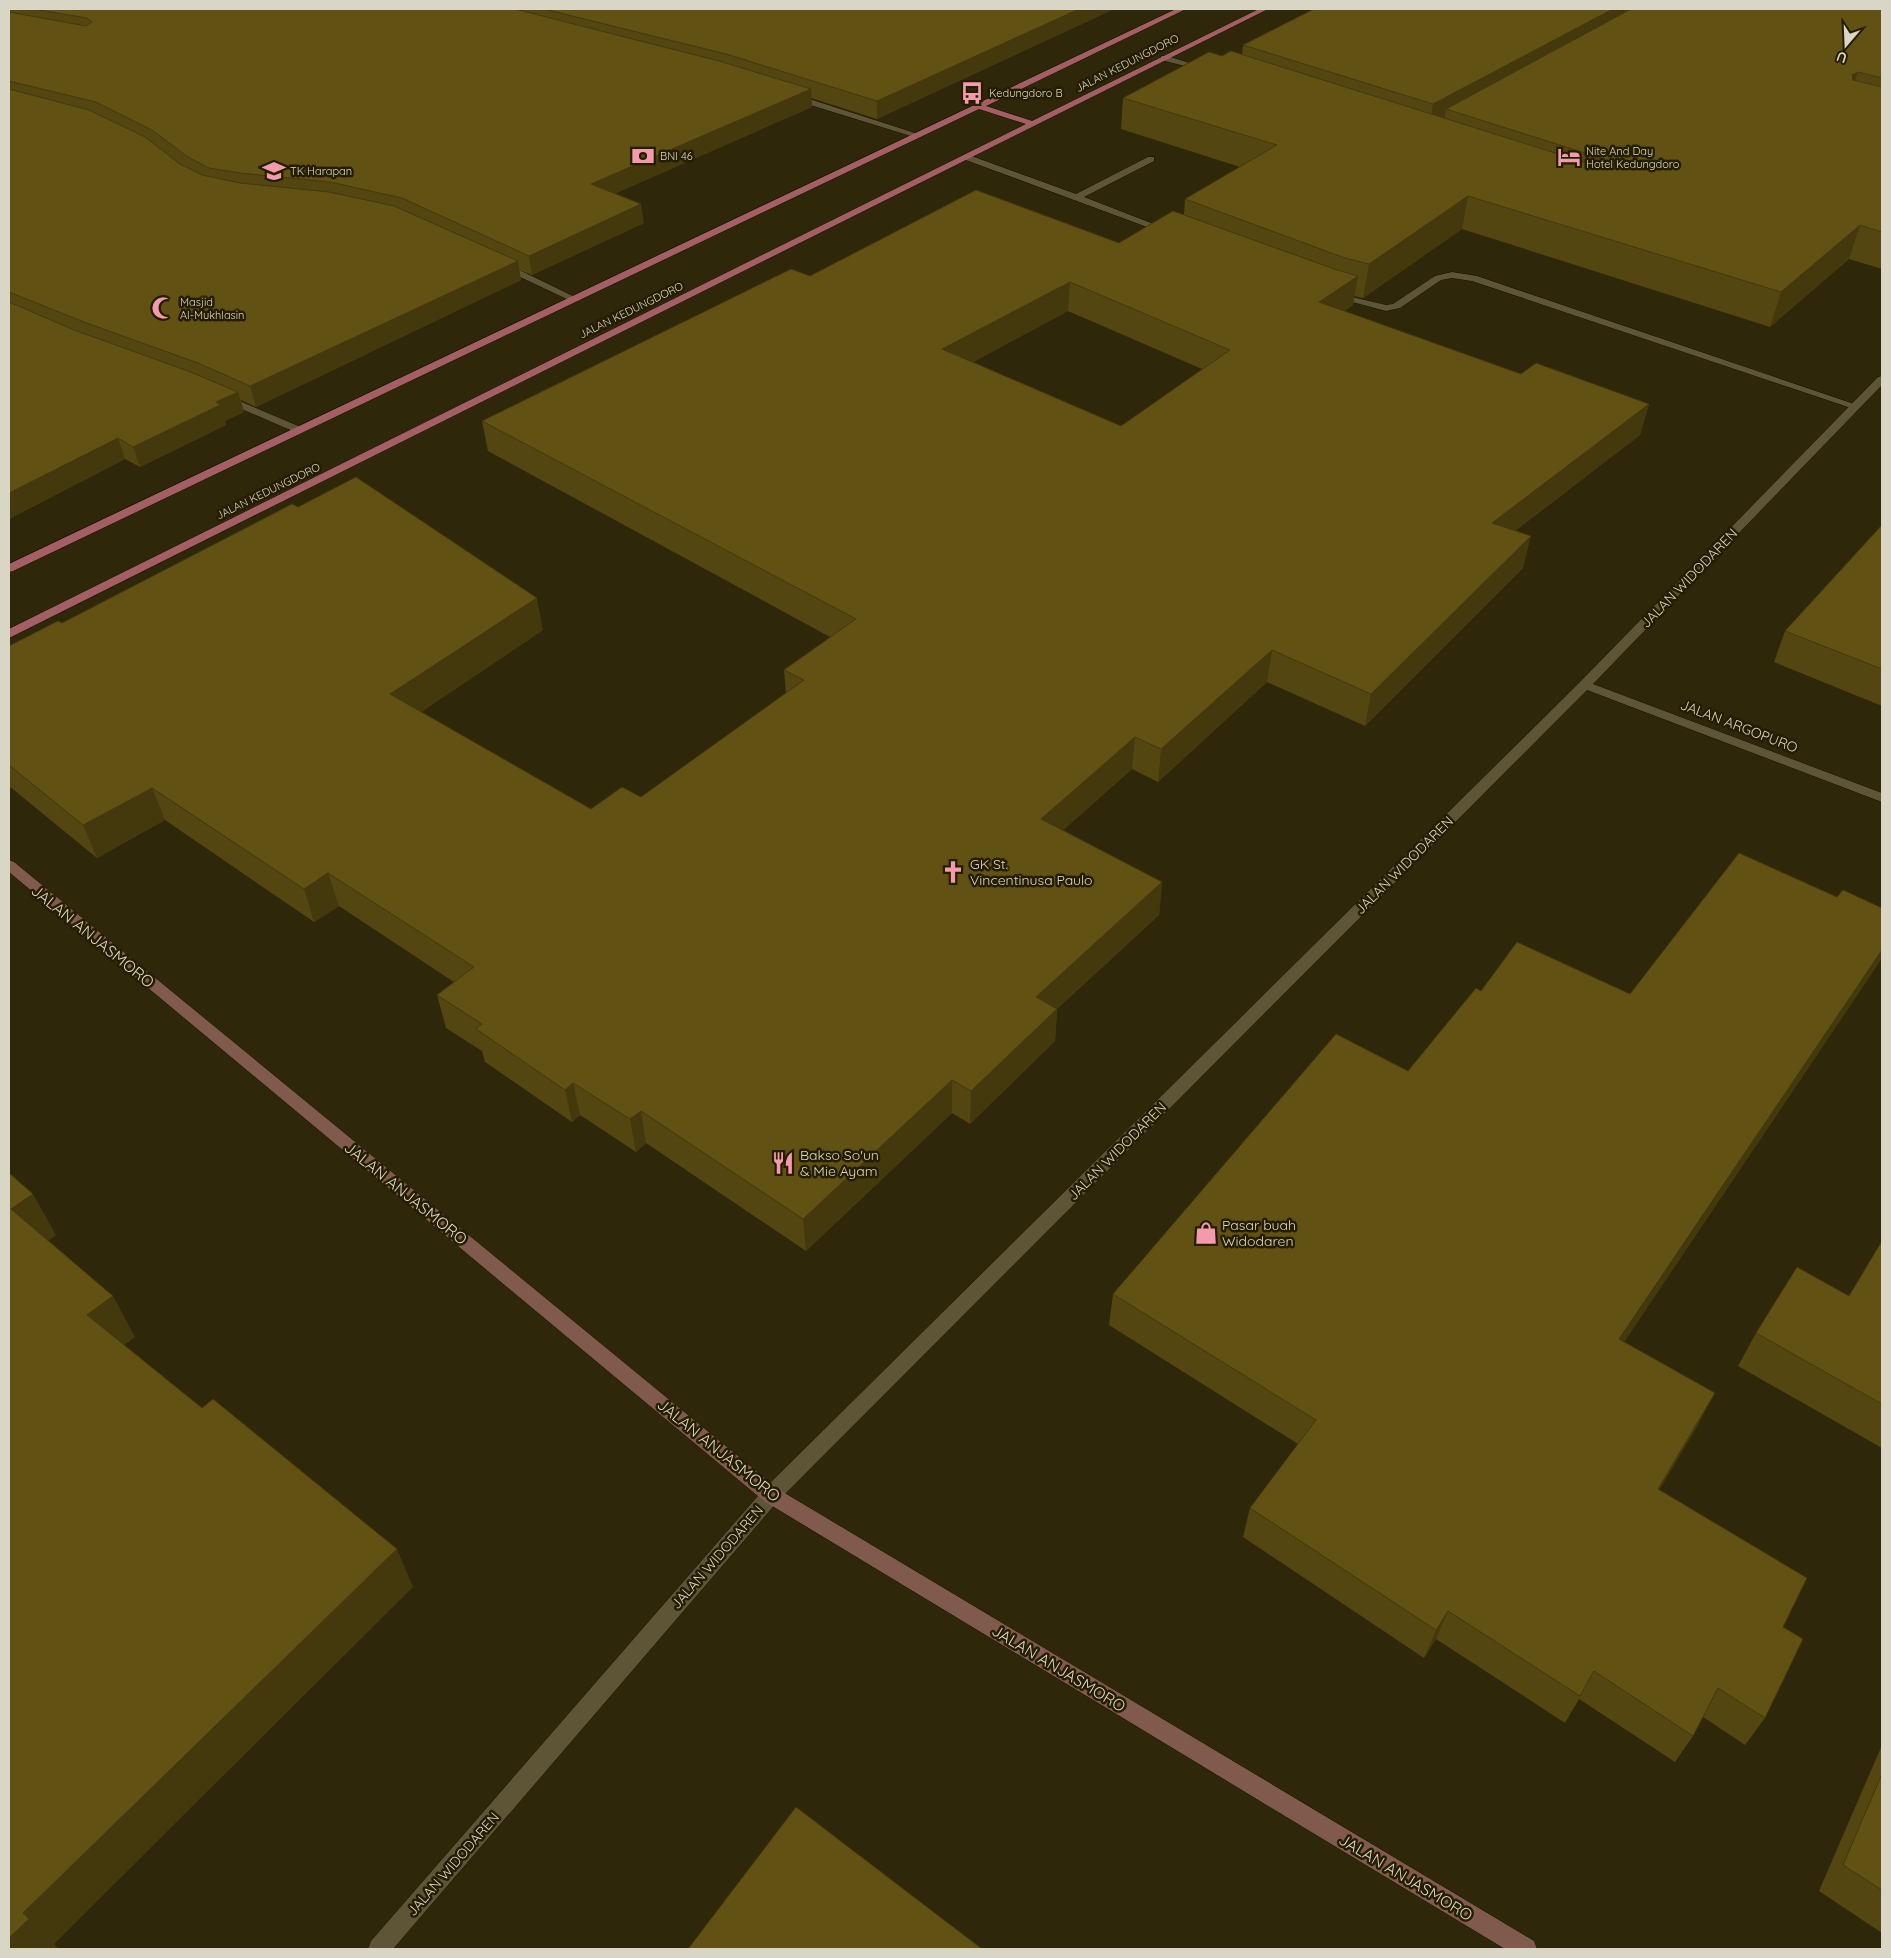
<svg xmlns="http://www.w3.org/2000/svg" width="1891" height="1958" viewBox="0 0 1891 1958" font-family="Quicksand,sans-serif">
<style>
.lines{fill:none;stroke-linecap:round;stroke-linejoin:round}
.lane-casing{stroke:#161000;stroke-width:1}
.street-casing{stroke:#161000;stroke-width:1}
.secondary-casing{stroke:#161000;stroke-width:1}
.primary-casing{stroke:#161000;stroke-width:1}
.lane{fill:#5e5537;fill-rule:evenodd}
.street{fill:#5e5537;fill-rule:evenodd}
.secondary{fill:#815a4e;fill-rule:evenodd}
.primary{fill:#a45f65;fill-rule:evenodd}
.wall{fill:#534610;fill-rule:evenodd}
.shaded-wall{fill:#44390d}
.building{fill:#615113;stroke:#44390d;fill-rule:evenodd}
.labels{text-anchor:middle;stroke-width:5;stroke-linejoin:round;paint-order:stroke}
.far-street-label{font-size:11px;fill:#dad6c5;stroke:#251d01}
.far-poi-label{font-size:11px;fill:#dad6c5;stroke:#251d01;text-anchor:start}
.street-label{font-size:14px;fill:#dad6c5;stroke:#251d01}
.poi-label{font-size:14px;fill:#dad6c5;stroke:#251d01;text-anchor:start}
.near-street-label{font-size:16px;fill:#dad6c5;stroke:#251d01}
</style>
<rect width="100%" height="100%" fill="#2f2709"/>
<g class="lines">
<defs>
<g id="lane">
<path d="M1161 56H1167L1209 69 1205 71 1161 60Z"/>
<path d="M966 154 1076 194 1148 157H1154V161L1084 197 1174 232 1166 234 963 159V155Z"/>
<path d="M1452 272 1477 276 1860 406 1859 408H1851L1472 281 1452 278 1441 280 1400 308 1386 311 1330 296 1335 293 1386 305 1393 304 1435 276Z"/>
</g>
<g id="street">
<path d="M791 95H797L921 135 914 137 791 99Z"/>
<path d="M499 263H505L579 299 571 301 499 267Z"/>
<path d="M1882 376V385L1593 684 1882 793V802L1587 690 778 1501 393 1949H368L371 1941 764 1489 1580 682 1878 377Z"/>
<path d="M225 395 303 428 304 430 303 432H295L221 400 220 398Z"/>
</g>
<path id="secondary" d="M9 860 14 862 778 1489 1534 1941 1537 1949H1505L764 1501 9 872Z"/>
<path id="primary" d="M1176 9H1186L986 106 1032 121 1259 9H1268L9 638V629L1026 124 979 109 13 571 9 572V564Z"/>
</defs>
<use href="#lane" class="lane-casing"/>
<use href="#street" class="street-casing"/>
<use href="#secondary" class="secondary-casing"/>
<use href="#primary" class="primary-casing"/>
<use href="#lane" class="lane"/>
<use href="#street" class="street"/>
<use href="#secondary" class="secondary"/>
<use href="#primary" class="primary"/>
</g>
<g class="wall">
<path d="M9 9H1114L877 119 811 98 812 107 615 193 644 223 532 275 519 270 521 280 256 407 241 400 244 412 225 421 226 425 140 467 125 459 9 519Z"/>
<path d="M1882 9V269L1849 259 1770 327 1462 229 1363 298 1354 296 1353 305 1344 311 1521 374 1649 404 1640 435 1515 531 1523 568 1365 726 1267 682 1158 782 1132 769 1063 830 1162 882 1159 915 1057 1009 1055 1041 970 1124 952 1113 806 1251 646 1143 636 1152 580 1115 572 1122 485 1062 482 1051 446 1028 437 995 454 982 339 906 314 922 165 820 97 858 9 786V646L62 623 543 630 421 712 591 809 641 797 786 693 784 670 830 637 488 451 482 421 810 276 1119 243 1184 214 1185 199 1240 167 1121 129 1123 98 1222 56 1242 55 1243 45ZM1068 311 1202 369 1121 426 973 362Z"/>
<path d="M1882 525V706L1774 662 1785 631Z"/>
<path d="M1882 958 1624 1342 1699 1423 1659 1490 1765 1718 1745 1745 1703 1717 1693 1736 1675 1762 1579 1699 1565 1723 1436 1639 1424 1658 1243 1537 1250 1508 1298 1444 1109 1325 1113 1294 1408 1071 1481 991 1630 994Z"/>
<path d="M1882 1241V1448L1738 1366 1756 1333 1849 1296Z"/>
<path d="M1882 1745V1933L1819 1891Z"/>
</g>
<g class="shaded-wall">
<path d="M1079 9H1114L877 119V101Z"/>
<path d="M1613 9H1661L1446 109 1443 128 1428 136 1433 104Z"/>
<path d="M1858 72 1847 103 1852 75Z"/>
<path d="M811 89 812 107 594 203 591 184Z"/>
<path d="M1468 196 1462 229 1363 298 1369 264Z"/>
<path d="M641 204 644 223 532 275 529 256Z"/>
<path d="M1860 225 1849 259 1770 327 1781 292Z"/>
<path d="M518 261 521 280 256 407 250 386Z"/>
<path d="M1358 276 1353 305 1314 332 1319 302Z"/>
<path d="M1070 282 1068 311 942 379V349Z"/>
<path d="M238 392 244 412 225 421 226 425 140 467 133 447 216 402Z"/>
<path d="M1649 404 1640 435 1484 554 1492 523Z"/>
<path d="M118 438 125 459 9 519V493Z"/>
<path d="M1531 536 1523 568 1365 726 1371 694Z"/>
<path d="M537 598 543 630 399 727 390 694Z"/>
<path d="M1272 650 1267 682 1158 782 1161 749Z"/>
<path d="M1135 737 1132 769 1040 851 1041 819Z"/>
<path d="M152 788 165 820 97 858 83 825Z"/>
<path d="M328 873 339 906 314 922 304 889Z"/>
<path d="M1162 882 1159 915 1057 1009 1055 1041 970 1124 971 1091 1036 997Z"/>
<path d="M1882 950V958L1605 1370 1619 1339Z"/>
<path d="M952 1080V1113L806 1251 803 1219Z"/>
<path d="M573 1083 580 1115 572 1122 565 1090Z"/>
<path d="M641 1111 646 1143 636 1152 630 1119Z"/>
<path d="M33 1194 56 1235 35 1251 11 1209Z"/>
<path d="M113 1296 135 1337 110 1356 87 1315Z"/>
<path d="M1715 1393 1699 1423 1642 1519 1658 1489Z"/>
<path d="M397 1549 413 1587 54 1944 59 1949H9V1938L23 1913Z"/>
<path d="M1448 1611 1436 1639 1424 1658 1436 1630Z"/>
</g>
<g class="building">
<path d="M33 9H515L719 61 811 89 591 184 641 204 529 256 402 198 330 182 240 173 209 168 188 157 152 130 96 102 9 81V12L86 26 92 22 87 18Z"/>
<path d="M544 9H1079L877 101 726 54Z"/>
<path d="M1314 9H1613L1433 104 1243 45Z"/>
<path d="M1631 9H1882V78L1858 72 1852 75 1853 80 1882 87V232L1860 225 1781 292 1468 196 1369 264 1345 258 1185 199 1277 145 1123 98 1209 52 1222 56 1231 51 1606 169 1610 168V161L1446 109Z"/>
<path d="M9 89 89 110 145 137 180 164 202 175 240 183 329 192 394 206 518 261 250 386 198 363 84 322 9 292Z"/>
<path d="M976 190 1119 243 1173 211 1337 270 1358 276 1319 302 1521 374 1536 363 1649 404 1492 523 1531 536 1371 694 1272 650 1161 749 1135 737 1041 819 1162 882 1036 997 1057 1009 971 1091 952 1080 803 1219 641 1111 630 1119 573 1083 565 1090 476 1029 482 1024 437 995 474 967 328 873 304 889 152 788 83 825 9 765V646L58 621 62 623 292 504 298 507 356 477 537 598 390 694 591 809 622 787 641 797 804 680 784 670 856 619 482 421 791 269 810 276ZM1070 282 1230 350 1121 426 942 349Z"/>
<path d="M9 302 74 330 188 371 238 392 216 402 220 405 133 447 118 438 9 493Z"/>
<path d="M1882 525V669L1785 631Z"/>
<path d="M1739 853 1837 897 1843 890 1882 908V950L1619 1339 1715 1393 1658 1489 1807 1578 1783 1627 1803 1639 1765 1718 1718 1688 1693 1736 1594 1671 1580 1696 1448 1611 1436 1630 1250 1508 1316 1420 1113 1294 1336 1034 1408 1071 1476 988 1481 991 1517 942 1630 994Z"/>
<path d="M9 1173 33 1194 11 1209 113 1296 87 1315 202 1408 213 1399 397 1549 23 1913 29 1919 9 1938Z"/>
<path d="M1882 1241V1404L1756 1333 1797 1267 1849 1296Z"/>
<path d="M1882 1774V1890L1843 1865Z"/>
<path d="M796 1807 982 1949H688Z"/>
</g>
<defs>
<symbol id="bus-bare" viewBox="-9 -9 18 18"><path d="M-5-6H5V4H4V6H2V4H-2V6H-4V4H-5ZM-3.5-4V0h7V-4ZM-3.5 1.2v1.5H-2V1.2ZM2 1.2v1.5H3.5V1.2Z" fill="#f39aac" stroke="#251d01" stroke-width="2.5" paint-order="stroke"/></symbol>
<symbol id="bank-bare" viewBox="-9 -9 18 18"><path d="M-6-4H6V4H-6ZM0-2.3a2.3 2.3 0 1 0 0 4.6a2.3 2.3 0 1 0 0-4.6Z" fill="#f39aac" stroke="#251d01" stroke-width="2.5" paint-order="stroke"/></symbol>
<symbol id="hotel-bare" viewBox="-9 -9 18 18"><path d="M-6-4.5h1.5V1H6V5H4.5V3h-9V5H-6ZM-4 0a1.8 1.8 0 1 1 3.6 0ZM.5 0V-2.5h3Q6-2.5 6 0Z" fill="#f39aac" stroke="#251d01" stroke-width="2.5" paint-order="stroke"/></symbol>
<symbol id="school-bare" viewBox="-9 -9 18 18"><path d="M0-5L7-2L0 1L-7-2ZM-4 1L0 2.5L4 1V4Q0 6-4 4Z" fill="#f39aac" stroke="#251d01" stroke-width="2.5" paint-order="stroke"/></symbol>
<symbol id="mosque-bare" viewBox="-9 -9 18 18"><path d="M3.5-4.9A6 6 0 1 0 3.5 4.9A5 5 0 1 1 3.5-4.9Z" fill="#f39aac" stroke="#251d01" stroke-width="2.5" paint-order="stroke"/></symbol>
<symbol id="church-bare" viewBox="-9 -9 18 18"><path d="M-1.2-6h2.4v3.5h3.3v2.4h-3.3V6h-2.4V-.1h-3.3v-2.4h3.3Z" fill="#f39aac" stroke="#251d01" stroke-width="2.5" paint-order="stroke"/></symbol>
<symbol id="restaurant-bare" viewBox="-9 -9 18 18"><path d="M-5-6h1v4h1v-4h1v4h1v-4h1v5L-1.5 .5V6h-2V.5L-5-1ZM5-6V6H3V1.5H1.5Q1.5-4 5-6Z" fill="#f39aac" stroke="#251d01" stroke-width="2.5" paint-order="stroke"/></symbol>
<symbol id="shop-bare" viewBox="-9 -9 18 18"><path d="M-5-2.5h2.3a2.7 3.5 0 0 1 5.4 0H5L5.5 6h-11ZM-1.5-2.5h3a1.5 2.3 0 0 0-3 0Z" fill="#f39aac" stroke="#251d01" stroke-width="2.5" paint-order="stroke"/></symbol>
</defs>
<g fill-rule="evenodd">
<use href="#bus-bare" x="956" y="77" width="32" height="32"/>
<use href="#bank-bare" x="627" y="140" width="32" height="32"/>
<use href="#hotel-bare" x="1553" y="141" width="32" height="32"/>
<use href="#school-bare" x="258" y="155" width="32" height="32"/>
<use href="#mosque-bare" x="147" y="292" width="32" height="32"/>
<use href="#church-bare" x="937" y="856" width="32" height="32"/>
<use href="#restaurant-bare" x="767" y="1147" width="32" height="32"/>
<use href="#shop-bare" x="1190" y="1217" width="32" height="32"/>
</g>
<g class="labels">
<g class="far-street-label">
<text transform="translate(1127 63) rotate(-27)" y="4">JALAN KEDUNGDORO</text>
<text transform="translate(631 310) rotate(-26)" y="4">JALAN KEDUNGDORO</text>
<text transform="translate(268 491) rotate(-26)" y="4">JALAN KEDUNGDORO</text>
</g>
<g class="far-poi-label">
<text x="989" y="97">Kedungdoro B</text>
<text x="1586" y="155">Nite And Day<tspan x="1586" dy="13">Hotel Kedungdoro</tspan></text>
<text x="660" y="160">BNI 46</text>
<text x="290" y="175">TK Harapan</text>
<text x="180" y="306">Masjid<tspan x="180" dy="13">Al-Mukhlasin</tspan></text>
</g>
<g class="street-label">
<text transform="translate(1689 578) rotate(-46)" y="5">JALAN WIDODAREN</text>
<text transform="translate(1739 726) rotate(21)" y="5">JALAN ARGOPURO</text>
<text transform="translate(1404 865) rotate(-45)" y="5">JALAN WIDODAREN</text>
<text transform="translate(1117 1151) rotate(-45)" y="5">JALAN WIDODAREN</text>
<text transform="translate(717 1557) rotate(-49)" y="5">JALAN WIDODAREN</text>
<text transform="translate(453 1864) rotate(-49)" y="5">JALAN WIDODAREN</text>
</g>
<g class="poi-label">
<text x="970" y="869">GK St.<tspan x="970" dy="16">Vincentinusa Paulo</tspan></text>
<text x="800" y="1160">Bakso So'un<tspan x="800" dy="16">&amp; Mie Ayam</tspan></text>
<text x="1222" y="1230">Pasar buah<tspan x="1222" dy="16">Widodaren</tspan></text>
</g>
<g class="near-street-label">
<text transform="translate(93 936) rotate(39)" y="6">JALAN ANJASMORO</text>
<text transform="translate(406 1193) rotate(39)" y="6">JALAN ANJASMORO</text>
<text transform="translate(719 1450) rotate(39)" y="6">JALAN ANJASMORO</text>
<text transform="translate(1059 1668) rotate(31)" y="6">JALAN ANJASMORO</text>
<text transform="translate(1406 1877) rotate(31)" y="6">JALAN ANJASMORO</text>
</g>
</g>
<rect width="1891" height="1958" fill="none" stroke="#dad6c5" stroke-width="20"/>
<g transform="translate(1846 45) rotate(199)" stroke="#251d01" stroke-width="4" paint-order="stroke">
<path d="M0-4L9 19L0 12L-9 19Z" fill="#dad6c5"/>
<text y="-8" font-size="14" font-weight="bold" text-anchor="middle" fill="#dad6c5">U</text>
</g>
</svg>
